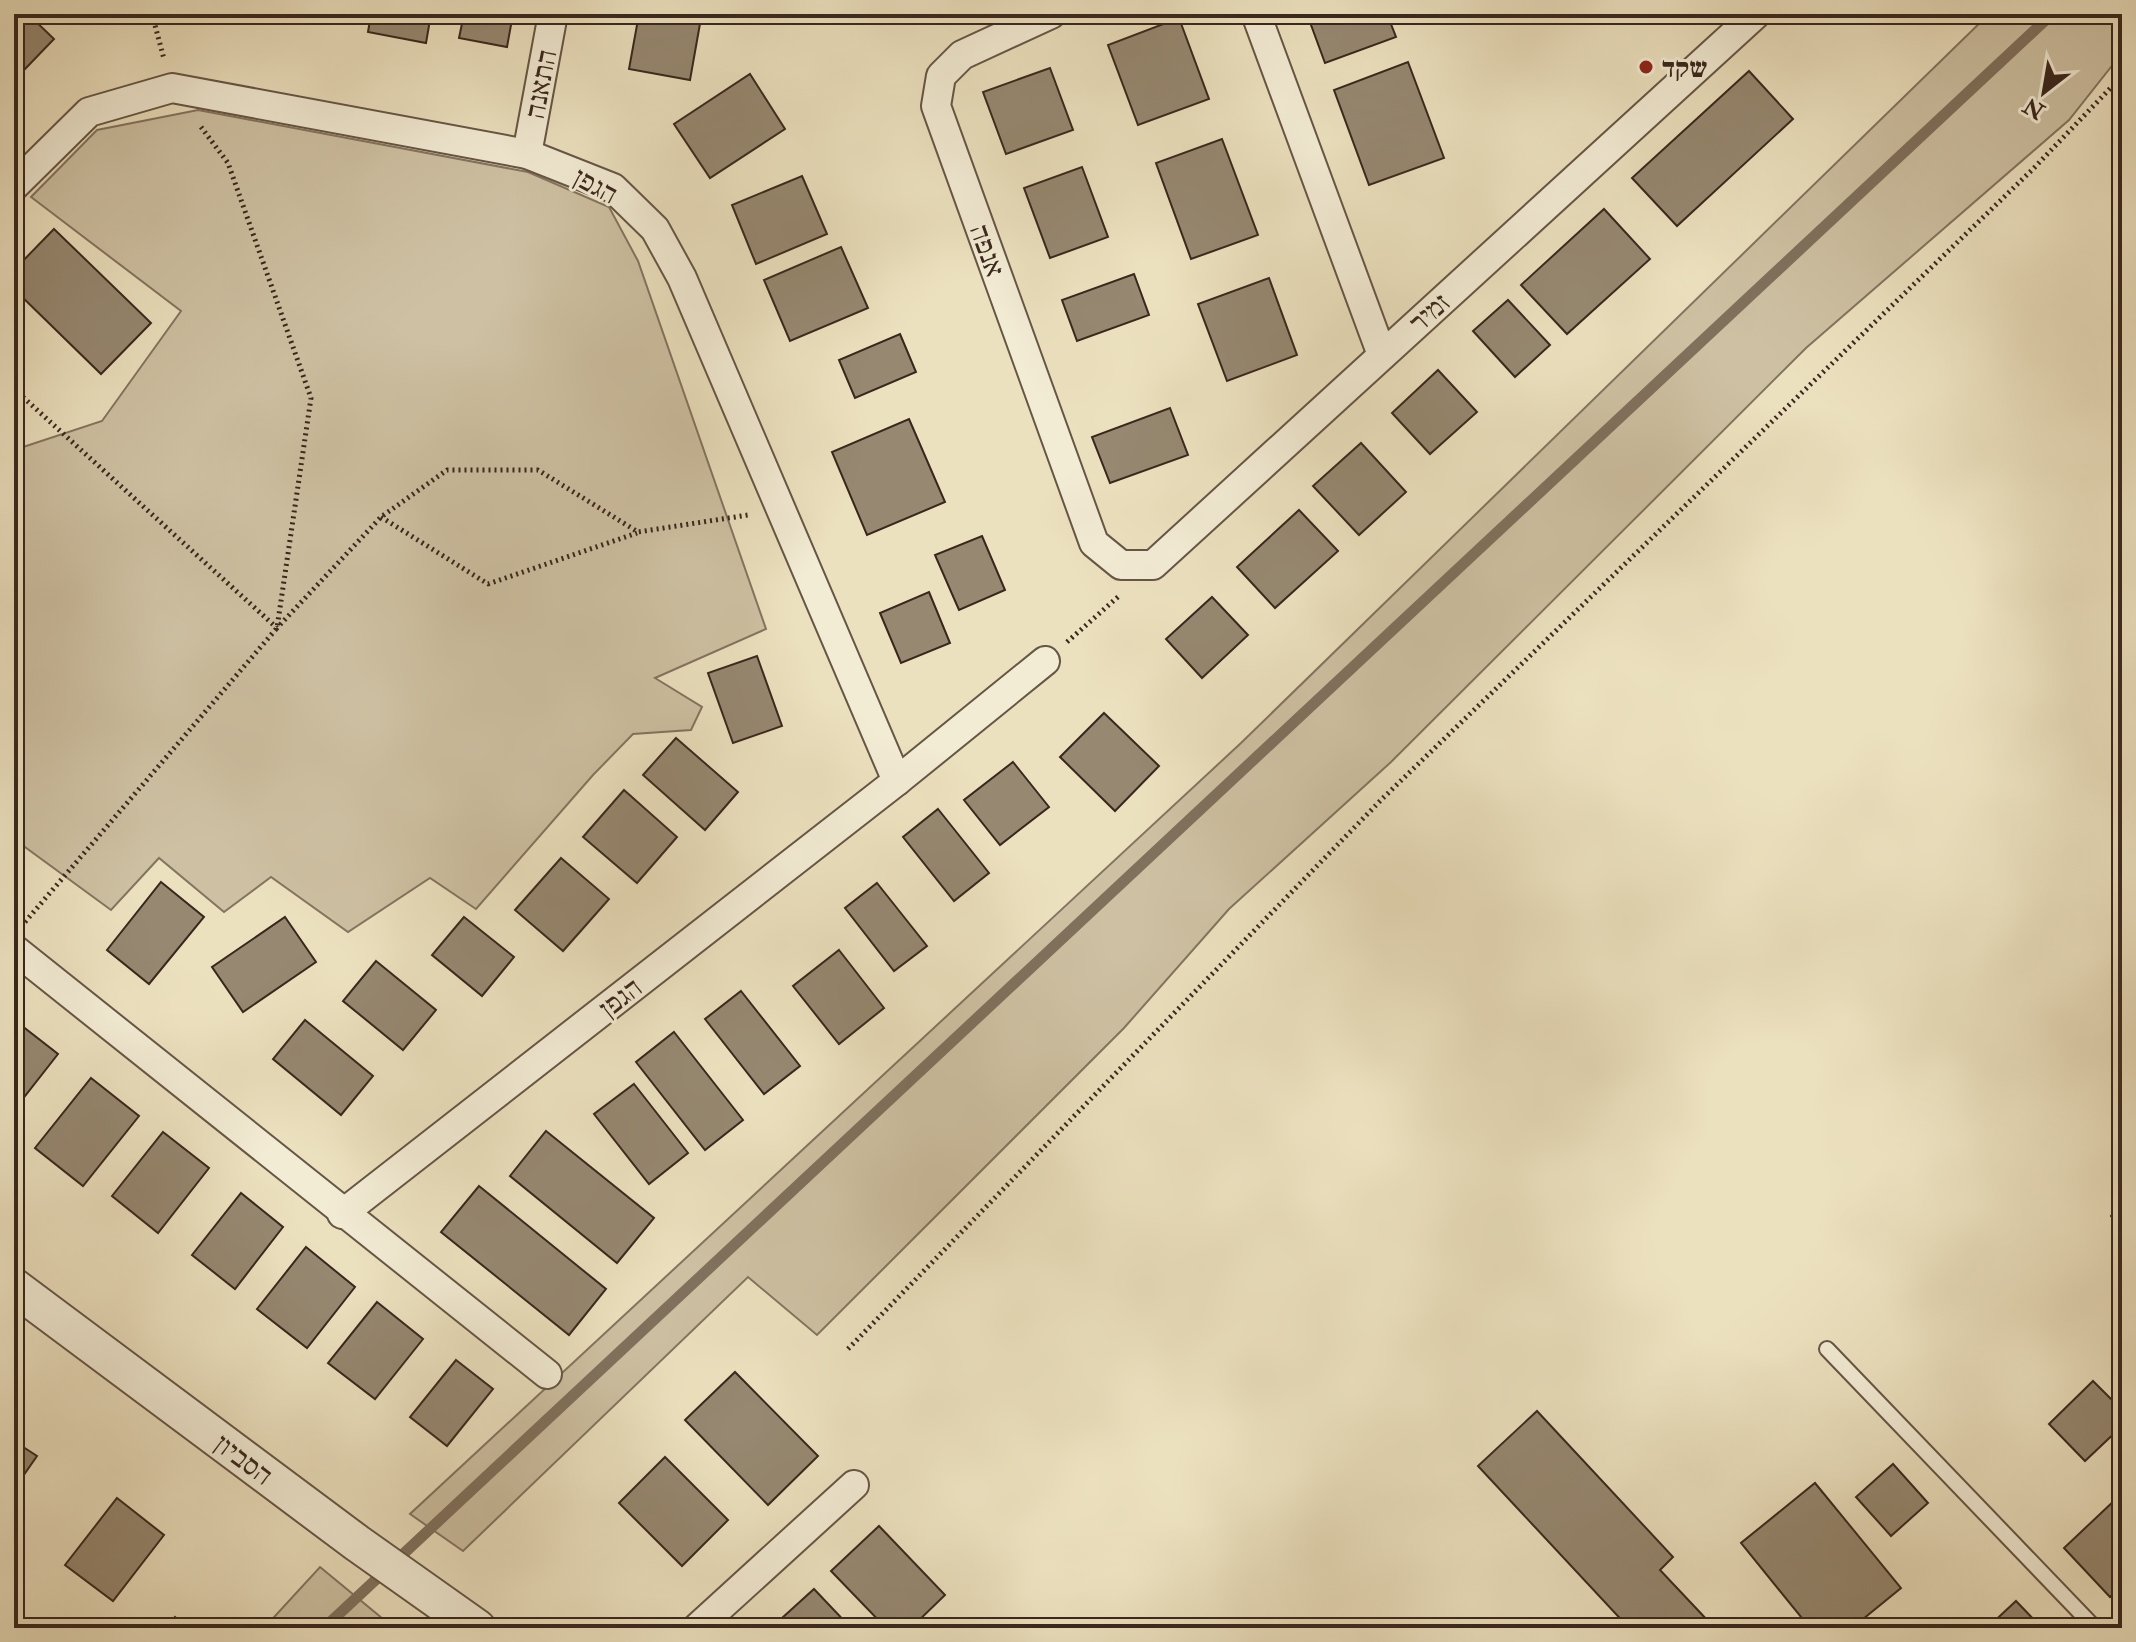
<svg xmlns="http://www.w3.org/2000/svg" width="2136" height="1642" viewBox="0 0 2136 1642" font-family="'IM FELL Double Pica','Frank Ruhl Libre',serif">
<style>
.green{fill:#cec1a3;stroke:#847460;stroke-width:2}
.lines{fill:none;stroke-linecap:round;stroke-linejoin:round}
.stream{stroke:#80715d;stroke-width:11}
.building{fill:#968871;stroke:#39271d;stroke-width:2}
.service-casing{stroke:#665646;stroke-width:18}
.minor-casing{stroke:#665646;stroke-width:32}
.tertiary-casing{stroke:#665646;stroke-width:40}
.path{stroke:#39271d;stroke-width:5;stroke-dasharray:2 4;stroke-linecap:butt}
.service{stroke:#f3ecd5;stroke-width:14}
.minor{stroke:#f3ecd5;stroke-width:28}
.tertiary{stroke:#f3ecd5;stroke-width:36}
.poi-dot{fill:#8f2418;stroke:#f3ecd5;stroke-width:3}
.labels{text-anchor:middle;stroke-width:6;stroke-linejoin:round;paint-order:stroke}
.poi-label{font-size:28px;font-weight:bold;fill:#39271d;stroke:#f3ecd5;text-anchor:start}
.street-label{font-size:28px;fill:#39271d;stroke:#f3ecd5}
</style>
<rect width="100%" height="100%" fill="#ece1bf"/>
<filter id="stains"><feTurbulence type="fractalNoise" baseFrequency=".0025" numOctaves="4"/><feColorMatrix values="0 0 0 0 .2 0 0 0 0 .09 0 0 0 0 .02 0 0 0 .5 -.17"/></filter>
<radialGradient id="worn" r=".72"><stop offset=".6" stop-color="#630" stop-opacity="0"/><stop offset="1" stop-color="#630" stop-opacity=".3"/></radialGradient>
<g class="green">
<path d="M1989 14H2122V53L2069 120 1806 348 1391 762 1229 909 1124 1028 817 1335 748 1277 463 1551 410 1514 1241 743Z"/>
<path d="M198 110 528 172 609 207 638 261 766 629 655 678 702 707 691 730 633 734 593 775 476 909 430 878 348 932 271 877 224 912 159 858 111 910 14 839V450L102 421 181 311 31 197 97 130Z"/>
<path d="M320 1567 394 1628H264Z"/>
</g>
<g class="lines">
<path class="stream" d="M324 1628 2052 14"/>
</g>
<g class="building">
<path d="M14 14H28L54 39 25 69 14 58Z"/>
<path d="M371 14H431L426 43 368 32Z"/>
<path d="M464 14H513L507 47 459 38Z"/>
<path d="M639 14H676L701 18 690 80 629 69Z"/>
<path d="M1307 14H1387L1396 37 1325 63Z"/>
<path d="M1179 18 1209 99 1138 125 1108 45Z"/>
<path d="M1408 62 1444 158 1369 185 1334 90Z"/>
<path d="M1050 68 1073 130 1006 154 983 92Z"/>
<path d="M1749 71 1793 119 1677 226 1632 178Z"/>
<path d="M750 74 785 129 710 178 674 124Z"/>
<path d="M1222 139 1258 235 1191 259 1156 163Z"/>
<path d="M1082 167 1108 237 1050 258 1024 188Z"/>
<path d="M802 176 827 234 756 264 732 205Z"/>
<path d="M1604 209 1650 259 1567 334 1521 285Z"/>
<path d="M54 229 151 323 101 374 14 289V270Z"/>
<path d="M841 247 868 308 790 341 764 280Z"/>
<path d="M1134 274 1149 315 1077 341 1062 300Z"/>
<path d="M1269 278 1297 355 1227 381 1198 304Z"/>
<path d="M1508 300 1550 345 1515 377 1473 331Z"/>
<path d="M900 334 916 372 855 398 839 360Z"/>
<path d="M1438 370 1477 412 1430 454 1392 413Z"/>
<path d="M1170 408 1188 455 1110 483 1092 437Z"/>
<path d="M909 419 945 502 867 535 832 452Z"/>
<path d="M1361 443 1406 492 1359 535 1313 486Z"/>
<path d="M1299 510 1338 551 1275 608 1237 567Z"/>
<path d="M982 536 1005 590 959 610 935 555Z"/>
<path d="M929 592 950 643 901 663 880 613Z"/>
<path d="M1212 597 1248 635 1202 678 1166 639Z"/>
<path d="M757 656 782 726 733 743 708 673Z"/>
<path d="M1104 713 1159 766 1115 811 1060 757Z"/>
<path d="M676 738 738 792 705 830 643 775Z"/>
<path d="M1013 762 1049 807 1000 845 964 800Z"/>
<path d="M624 790 677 837 637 883 583 837Z"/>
<path d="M938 809 989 873 954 901 903 837Z"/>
<path d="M561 858 609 899 563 951 515 910Z"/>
<path d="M161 882 204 917 149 984 107 950Z"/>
<path d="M877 883 927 946 894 971 845 908Z"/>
<path d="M285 917 316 962 243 1012 212 967Z"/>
<path d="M464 917 514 957 482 996 432 955Z"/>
<path d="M839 950 884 1008 839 1044 793 986Z"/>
<path d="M376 961 436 1010 403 1050 343 1001Z"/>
<path d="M741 991 800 1066 764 1094 705 1019Z"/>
<path d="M305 1020 373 1076 341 1115 273 1059Z"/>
<path d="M17 1022 58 1054 14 1110V1026Z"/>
<path d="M674 1032 743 1120 705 1150 636 1062Z"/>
<path d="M91 1078 139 1116 83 1186 35 1148Z"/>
<path d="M634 1084 688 1153 649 1184 594 1114Z"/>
<path d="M546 1131 654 1218 617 1263 510 1176Z"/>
<path d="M163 1132 209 1168 158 1233 112 1196Z"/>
<path d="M479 1186 606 1289 569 1335 441 1232Z"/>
<path d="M241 1193 283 1227 235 1289 192 1255Z"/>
<path d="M2122 1205V1228L2111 1216Z"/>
<path d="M306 1247 355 1287 307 1348 257 1309Z"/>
<path d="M377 1302 423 1339 375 1399 328 1363Z"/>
<path d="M456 1360 493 1389 447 1446 410 1417Z"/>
<path d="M735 1372 818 1456 768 1505 685 1420Z"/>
<path d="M2093 1381 2122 1410V1426L2085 1461 2049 1424Z"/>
<path d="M1537 1411 1673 1557 1660 1570 1710 1623 1704 1628H1663L1657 1622 1650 1628H1629L1478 1466Z"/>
<path d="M14 1441 37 1456 14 1489Z"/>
<path d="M665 1457 728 1520 682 1566 619 1503Z"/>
<path d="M1893 1464 1928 1503 1891 1536 1856 1497Z"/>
<path d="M1815 1483 1901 1588 1852 1628H1810L1741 1543Z"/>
<path d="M117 1498 164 1535 113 1601 65 1565Z"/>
<path d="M2116 1499 2122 1506V1586L2110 1597 2064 1548Z"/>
<path d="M879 1526 945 1595 911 1628H886L831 1571Z"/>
<path d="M814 1589 851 1628H771Z"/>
<path d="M2016 1601 2042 1628H1987Z"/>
<path d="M175 1617 187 1628H165Z"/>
</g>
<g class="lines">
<defs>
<path id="service" d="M1827 1349 2095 1628"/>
<g id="minor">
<path d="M1051 14 962 55 941 76 936 106 1094 543 1121 565H1153L1756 14"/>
<path d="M1256 14 1382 355"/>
<path d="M527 154 553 14"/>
<path d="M14 186 89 112 172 88 527 154 613 188 655 229 682 278 897 781"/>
<path d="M14 949 547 1374"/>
<path d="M342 1214 897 781 1045 661"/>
<path d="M697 1628 854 1485"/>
</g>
<path id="tertiary" d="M14 1287 357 1543 477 1628"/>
</defs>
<use href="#service" class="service-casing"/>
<use href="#minor" class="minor-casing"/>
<use href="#tertiary" class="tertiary-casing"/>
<g class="path">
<path d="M152 14 164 59"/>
<path d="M14 389 277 628 381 517 447 470H538L638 532 748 515"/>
<path d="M381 517 488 584 637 533"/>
<path d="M1067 642 1119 596"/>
<path d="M25 922 277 628 311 398 228 163 201 127"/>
<path d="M848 1349 1382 799 2033 169 2122 76"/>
</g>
<use href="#service" class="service"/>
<use href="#minor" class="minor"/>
<use href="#tertiary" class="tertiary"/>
</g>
<circle class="poi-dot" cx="1646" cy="67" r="8"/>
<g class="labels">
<g class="poi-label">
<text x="1662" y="77">שקד</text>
</g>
<g class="street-label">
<text transform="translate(540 84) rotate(-79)" y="10">התאנה</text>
<text transform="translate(596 185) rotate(28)" y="10">הגפן</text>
<text transform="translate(988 250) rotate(70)" y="10">אנפה</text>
<text transform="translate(1429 312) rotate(-42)" y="10">זמיר</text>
<text transform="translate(620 997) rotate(-38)" y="10">הגפן</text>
<text transform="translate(244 1459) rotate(37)" y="10">הסביון</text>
</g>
</g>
<rect width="2136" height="1642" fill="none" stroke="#ece1bf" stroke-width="48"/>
<rect x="16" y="16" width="2104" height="1610" fill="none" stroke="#39271d" stroke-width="4"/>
<rect x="24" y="24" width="2088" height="1594" fill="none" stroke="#39271d" stroke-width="2"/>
<g transform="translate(2044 92) rotate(211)" stroke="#f3ecd5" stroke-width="6" paint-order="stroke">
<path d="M0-6L14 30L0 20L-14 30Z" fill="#39271d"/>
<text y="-12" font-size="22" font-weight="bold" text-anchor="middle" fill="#39271d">N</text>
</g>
<rect width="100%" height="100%" filter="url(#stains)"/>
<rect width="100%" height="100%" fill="url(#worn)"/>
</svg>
